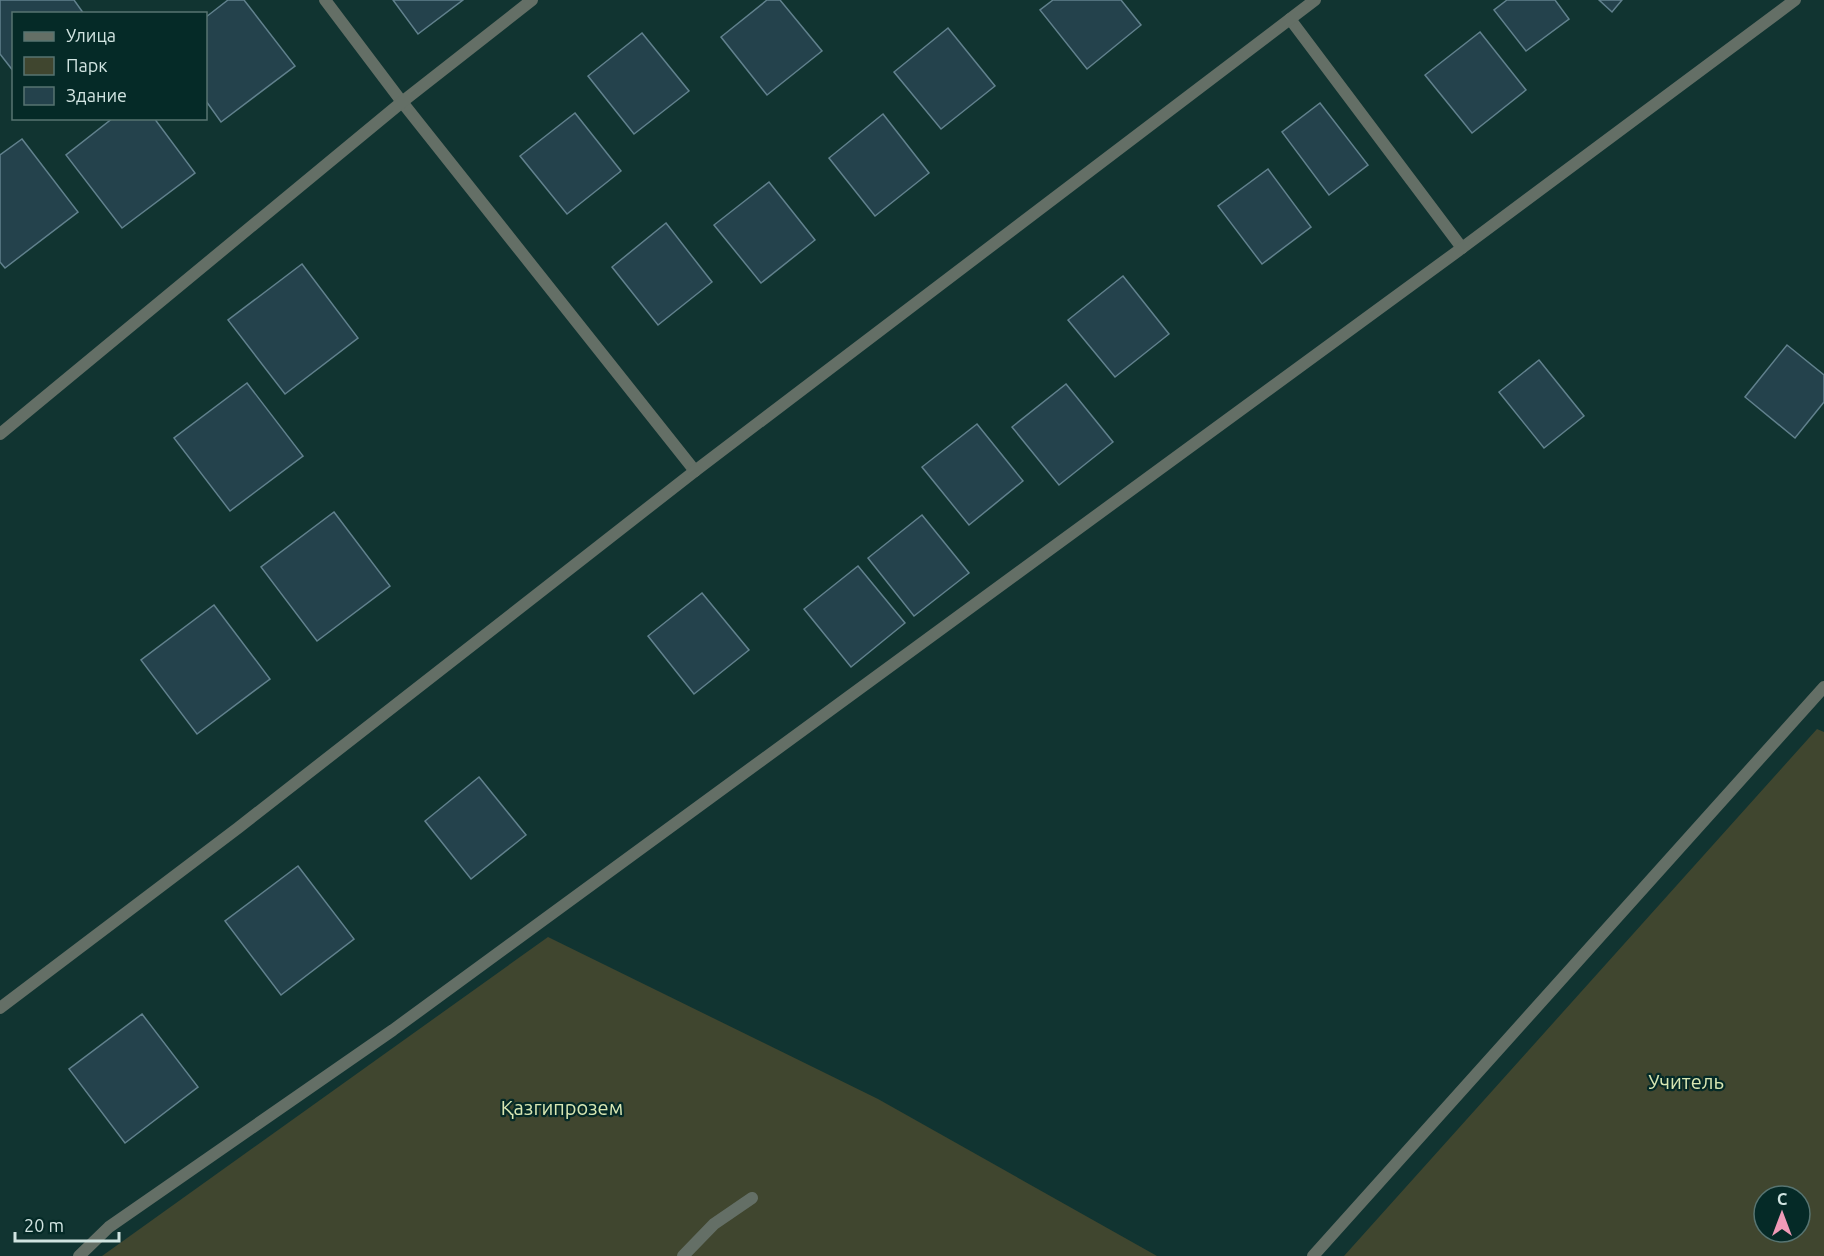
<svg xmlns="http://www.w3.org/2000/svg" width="1824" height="1256" viewBox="0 0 1824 1256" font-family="Ubuntu,sans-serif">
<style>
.green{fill:#40462f;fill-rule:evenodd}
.building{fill:#24424c;stroke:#61818d;stroke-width:1.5}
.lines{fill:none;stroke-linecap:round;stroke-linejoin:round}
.service{stroke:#646f66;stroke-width:12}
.minor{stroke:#646f66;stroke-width:12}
.labels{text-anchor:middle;stroke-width:4.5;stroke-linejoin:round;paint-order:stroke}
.park-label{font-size:20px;fill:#d9e7b3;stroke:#052a27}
</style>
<rect width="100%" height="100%" fill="#113431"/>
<g class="green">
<path d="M1817 729 1824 732V1256H1344ZM1764 1196H1800V1232H1764Z"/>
<path d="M548 937 878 1099 1157 1256H102Z"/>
</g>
<g class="building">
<path d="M0 0H74L84 14H14V72L0 54Z"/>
<path d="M228 0H244L295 66 221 122 206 101V17Z"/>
<path d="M393 0H463L418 34Z"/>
<path d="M767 0H780L822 51 767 95 721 37Z"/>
<path d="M1053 0H1121L1141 25 1087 69 1040 10Z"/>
<path d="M1507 0H1555L1569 19 1526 51 1494 10Z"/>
<path d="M1599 0H1622L1612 12Z"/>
<path d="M948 28 995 86 941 129 894 72Z"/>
<path d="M1480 32 1526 90 1472 133 1425 75Z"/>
<path d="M642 33 689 91 634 134 588 76Z"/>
<path d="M1320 103 1368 165 1329 195 1282 132Z"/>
<path d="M575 113 621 171 567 214 520 156Z"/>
<path d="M883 114 929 173 875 216 829 158Z"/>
<path d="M113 118H154L195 173 122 228 66 155Z"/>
<path d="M22 139 78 212 5 268 0 262V155Z"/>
<path d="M1268 169 1311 227 1262 264 1218 206Z"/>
<path d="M769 182 815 240 761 283 714 225Z"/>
<path d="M666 223 712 282 658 325 612 267Z"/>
<path d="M302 264 358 338 285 394 228 320Z"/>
<path d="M1123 276 1169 334 1115 377 1068 320Z"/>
<path d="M1787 345 1824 375V402L1795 438 1745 397Z"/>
<path d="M1539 360 1584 416 1544 448 1499 392Z"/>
<path d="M247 383 303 456 230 511 174 438Z"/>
<path d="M1066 384 1113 442 1059 485 1012 427Z"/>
<path d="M977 424 1023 481 969 525 922 467Z"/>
<path d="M334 512 390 586 317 641 261 567Z"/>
<path d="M922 515 969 573 914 616 868 558Z"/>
<path d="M858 566 905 623 851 667 804 609Z"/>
<path d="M702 593 749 650 694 694 648 636Z"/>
<path d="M214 605 270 679 197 734 141 660Z"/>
<path d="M479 777 526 835 471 879 425 821Z"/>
<path d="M298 866 354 939 281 995 225 921Z"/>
<path d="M142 1014 198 1087 125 1143 69 1069Z"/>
</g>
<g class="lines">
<g class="service">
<path d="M1290 19 1462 248"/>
<path d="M79 1256 109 1227 393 1030 1462 248 1795 0"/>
<path d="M683 1256 714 1224 752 1198"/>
<path d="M1313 1256 1824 687"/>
</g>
<g class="minor">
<path d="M325 0 402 102 695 471"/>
<path d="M0 434 402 102 532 0"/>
<path d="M0 1008 238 828 695 471 1315 0"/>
</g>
</g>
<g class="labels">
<g class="park-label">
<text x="1686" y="1089">Учитель</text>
<text x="562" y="1115">Қазгипрозем</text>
</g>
</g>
<rect x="12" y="12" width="195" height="108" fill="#052a27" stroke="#577471" stroke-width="1.5"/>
<rect x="24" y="32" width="30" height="9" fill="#646f66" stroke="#577471" stroke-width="1.5"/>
<text x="66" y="42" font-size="18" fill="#d1e4e1">Улица</text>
<rect x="24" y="57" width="30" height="18" fill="#40462f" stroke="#577471" stroke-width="1.5"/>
<text x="66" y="72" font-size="18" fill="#d1e4e1">Парк</text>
<rect x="24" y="87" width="30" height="18" fill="#24424c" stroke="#577471" stroke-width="1.5"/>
<text x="66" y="102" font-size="18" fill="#d1e4e1">Здание</text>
<g transform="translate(1782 1214)"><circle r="28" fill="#052a27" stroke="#577471" stroke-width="1.5"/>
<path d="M0-4.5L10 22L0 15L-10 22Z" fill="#f09ab7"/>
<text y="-9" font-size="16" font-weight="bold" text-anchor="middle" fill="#d1e4e1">С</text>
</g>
<path d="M15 1232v9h104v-9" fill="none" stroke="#d1e4e1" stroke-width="3"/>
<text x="24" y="1232" font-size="18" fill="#d1e4e1" stroke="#052a27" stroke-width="4.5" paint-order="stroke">20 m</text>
</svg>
